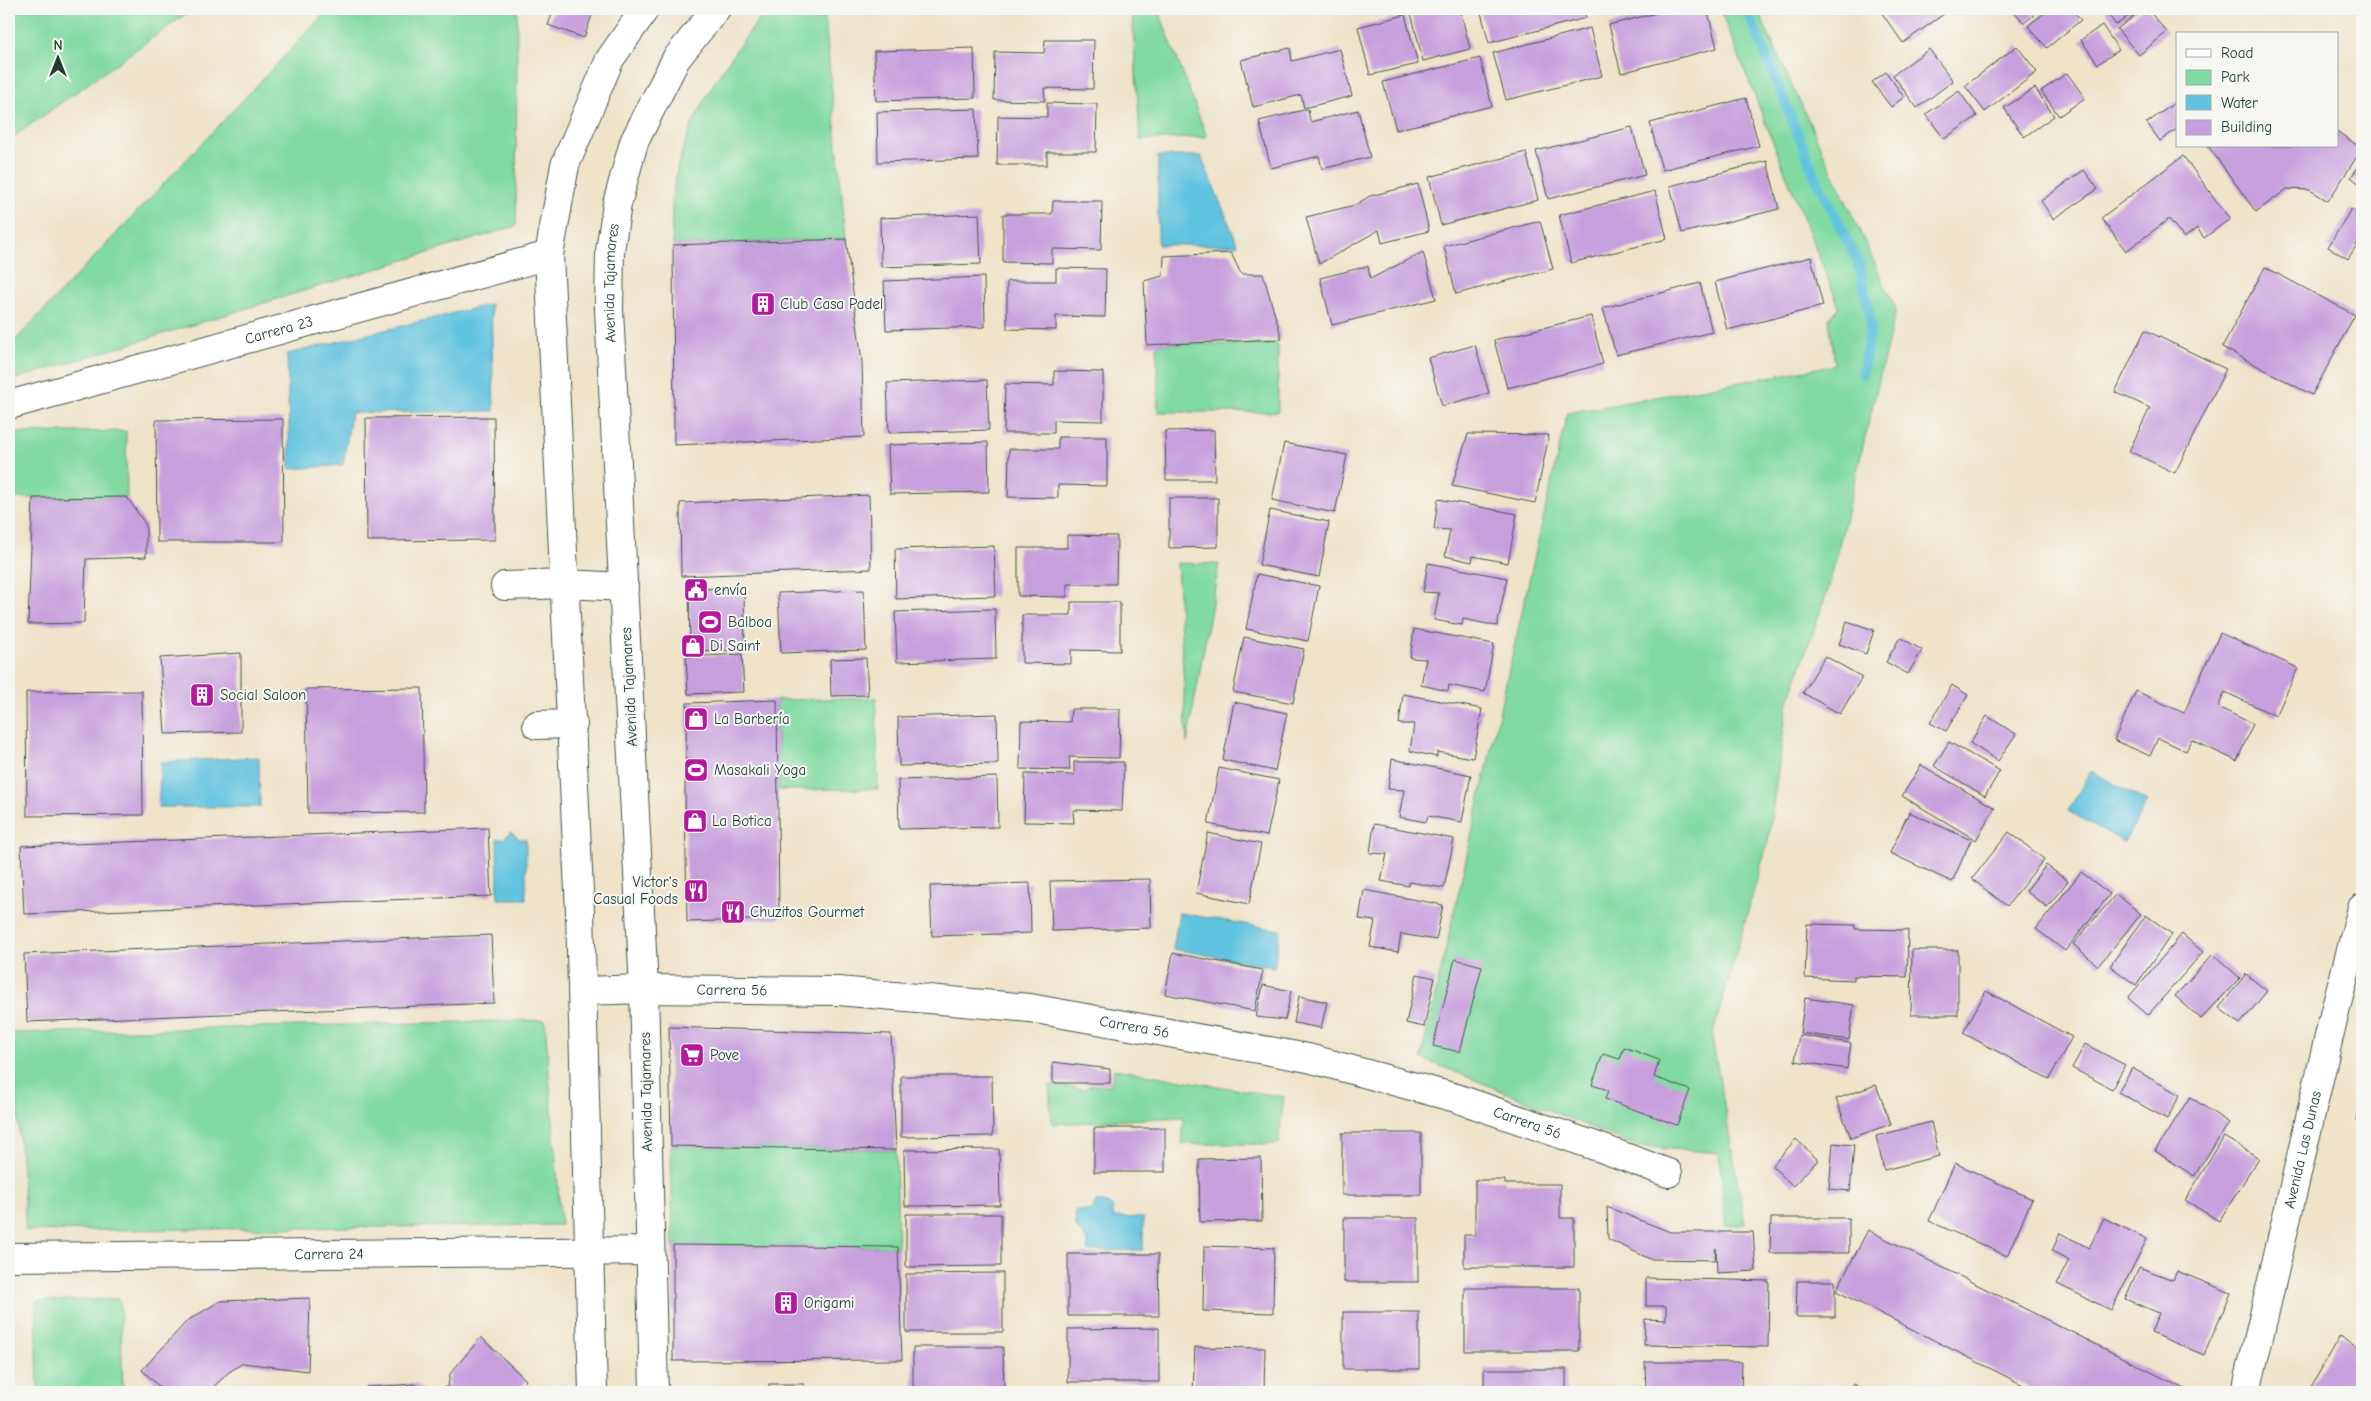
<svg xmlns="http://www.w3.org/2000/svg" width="2371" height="1401" viewBox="0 0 2371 1401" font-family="'Comic Neue',sans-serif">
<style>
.green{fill:#81daa0;stroke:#508c6a}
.water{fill:#61c3df;stroke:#40808a}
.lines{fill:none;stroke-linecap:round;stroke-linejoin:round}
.stream{stroke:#61c3df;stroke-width:10}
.building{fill:#c79fdd}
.minor-casing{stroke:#3e564a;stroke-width:30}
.minor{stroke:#fff;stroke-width:28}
.labels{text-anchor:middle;stroke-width:4;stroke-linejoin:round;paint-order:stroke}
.street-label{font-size:15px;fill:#1f3d34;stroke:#f6f6f2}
.poi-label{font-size:15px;fill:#1f3d34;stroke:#f6f6f2;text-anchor:start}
</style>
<rect width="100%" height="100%" fill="#f6f6f2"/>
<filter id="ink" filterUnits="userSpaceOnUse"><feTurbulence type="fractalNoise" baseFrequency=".02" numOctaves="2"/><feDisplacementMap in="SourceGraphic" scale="10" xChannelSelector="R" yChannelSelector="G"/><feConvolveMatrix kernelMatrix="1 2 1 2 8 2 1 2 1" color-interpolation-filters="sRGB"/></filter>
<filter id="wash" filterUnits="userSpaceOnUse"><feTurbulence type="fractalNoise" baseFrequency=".0096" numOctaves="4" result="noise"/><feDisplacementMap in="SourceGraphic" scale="20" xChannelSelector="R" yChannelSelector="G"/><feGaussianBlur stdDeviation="1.12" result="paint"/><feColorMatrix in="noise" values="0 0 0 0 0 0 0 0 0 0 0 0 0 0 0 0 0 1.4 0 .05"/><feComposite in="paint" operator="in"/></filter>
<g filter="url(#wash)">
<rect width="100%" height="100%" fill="#efe3c8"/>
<g class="green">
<path d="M9 9H193L9 140Z"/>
<path d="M329 9H517L516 226 9 381V347Z"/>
<path d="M767 9H824L846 239 673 245C672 232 671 219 672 207 676 130 722 67 767 9Z"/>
<path d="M1132 9H1158L1207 137 1140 140Z"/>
<path d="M1720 9H1760L1764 25 1896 309 1829 587 1787 706 1768 841 1712 1037 1745 1224 1726 1226 1719 1153 1637 1146 1421 1058 1567 413 1835 365 1829 319 1839 307Z"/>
<path d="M1157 344H1278V412H1158Z"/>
<path d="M126 431 127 497 9 498V433Z"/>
<path d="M1177 563 1219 564 1187 743Z"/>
<path d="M876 698 878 789 778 790 777 700Z"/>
<path d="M545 1020 561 1225 26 1231 12 1033Z"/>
<path d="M1114 1069 1284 1097 1278 1144H1182L1184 1117 1052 1124 1049 1085 1083 1089 1092 1085H1111Z"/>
<path d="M671 1146 896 1150 898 1247 673 1245Z"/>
<path d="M120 1299 123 1392H38L36 1301Z"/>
</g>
<g class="water">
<path d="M1158 156H1201L1238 245H1158Z"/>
<path d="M491 304 494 411 351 413 343 465 290 469 287 354Z"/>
<path d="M259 757 260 807H158L161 762Z"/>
<path d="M2091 771 2147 802 2124 842 2068 811Z"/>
<path d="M511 832 519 839H526V899H498L497 839H503Z"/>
<path d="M1179 913 1280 930 1274 967 1173 949Z"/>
<path d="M1097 1201 1112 1206V1217L1143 1218V1250L1087 1251 1088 1242 1076 1227 1075 1210 1092 1211Z"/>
</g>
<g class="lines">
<path class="stream" d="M1747 9 1815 176 1859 264 1870 318V332L1862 374"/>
</g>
<g id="blocks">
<g class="building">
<path d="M554 9H594L584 38 548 25Z"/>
<path d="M1427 9H1460L1470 49 1423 61 1411 13Z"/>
<path d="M1480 9H1583L1586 18 1489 43Z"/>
<path d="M1672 9H1707L1717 48 1621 73 1609 25Z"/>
<path d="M1886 9H1951L1903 43 1881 12Z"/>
<path d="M2012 9H2041L2024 23Z"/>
<path d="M2049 9H2071L2081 20 2047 48 2028 26Z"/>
<path d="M2104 9H2138L2116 25Z"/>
<path d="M2143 9H2147L2167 32 2139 55 2117 29Z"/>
<path d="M1405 15 1418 64 1370 75 1358 27Z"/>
<path d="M2102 25 2119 50 2098 64 2081 40Z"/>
<path d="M1590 28 1602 76 1506 100 1493 53Z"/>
<path d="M1045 40H1094L1093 89 1044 88 1045 101 994 100 995 52 1044 53Z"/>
<path d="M2017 46 2037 72 1985 112 1965 86Z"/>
<path d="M974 48 975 98 876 101 874 51Z"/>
<path d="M1290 48 1292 61 1340 49 1352 96 1304 108 1301 95 1253 107 1241 60Z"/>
<path d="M1929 49 1953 81 1917 108 1893 75Z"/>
<path d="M1480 58 1492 106 1396 130 1383 82Z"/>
<path d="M1886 72 1904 97 1891 107 1872 82Z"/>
<path d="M2067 73 2085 98 2059 116 2041 91Z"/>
<path d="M2035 88 2054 116 2024 137 2004 108Z"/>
<path d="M1959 91 1977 116 1944 139 1926 114Z"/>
<path d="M1746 98 1759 146 1662 170 1650 123Z"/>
<path d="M2177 101V129L2160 141 2147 123Z"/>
<path d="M1047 103 1097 104 1096 152H1047V165H997L998 116 1047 117Z"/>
<path d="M976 109 978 159 878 162 877 112Z"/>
<path d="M1308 109 1310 122 1358 110 1370 157 1322 169 1319 156 1271 168 1259 121Z"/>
<path d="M1632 127 1645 175 1548 199 1536 151Z"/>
<path d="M2337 131 2362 149 2328 201 2310 190 2287 189 2256 212 2208 146H2337Z"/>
<path d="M1526 152 1538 200 1441 225 1429 177Z"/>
<path d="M2183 156 2230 219 2204 238 2197 228 2184 238 2169 219 2126 251 2101 218Z"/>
<path d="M1767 161 1779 209 1682 233 1670 186Z"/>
<path d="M2362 162V186L2351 177Z"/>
<path d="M2084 170 2098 189 2053 219 2041 201Z"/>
<path d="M1418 184 1429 231 1382 243 1379 230 1319 264 1306 217 1355 205 1370 196Z"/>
<path d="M1655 191 1667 239 1571 263 1559 215Z"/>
<path d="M1053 201H1102L1101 250 1052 249V263L1003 262V214H1052Z"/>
<path d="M2351 209 2362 216V236L2348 259 2328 247Z"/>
<path d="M979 214 981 264 881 267 880 218Z"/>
<path d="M1540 221 1553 269 1456 294 1444 246Z"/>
<path d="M846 239 862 362 864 437 674 445 673 245Z"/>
<path d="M1423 252 1436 299 1332 325 1320 278 1368 266 1370 279Z"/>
<path d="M1231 253 1241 274H1263L1282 339 1147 345 1144 281 1163 276 1164 256Z"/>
<path d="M1811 257 1823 306 1727 330 1715 282Z"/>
<path d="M2265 267 2355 315 2312 395 2222 347Z"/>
<path d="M1056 268 1106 269 1105 317 1056 316V330L1007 329V281H1056Z"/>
<path d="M984 277 985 327 886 330 884 281Z"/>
<path d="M1700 283 1712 332 1616 355 1603 308Z"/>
<path d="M1591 316 1603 364 1507 388 1494 340Z"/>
<path d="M2145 330 2226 369 2175 473 2129 451 2150 408 2115 392Z"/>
<path d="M1475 345 1489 393 1442 406 1428 358Z"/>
<path d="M1054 371 1103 372V421L1054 420V433H1004L1005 384 1054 385Z"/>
<path d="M987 380 989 430 889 433 887 383Z"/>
<path d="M494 417 495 540 367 541 366 418Z"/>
<path d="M283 419 284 542H157L156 420Z"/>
<path d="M1214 430 1215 480H1166L1165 431Z"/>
<path d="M1468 434 1549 435 1535 503 1452 486Z"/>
<path d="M1058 437H1107V486L1058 485V498L1008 497 1009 449H1058Z"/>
<path d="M988 442 989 492 890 494 888 445Z"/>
<path d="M1284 443 1347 455 1335 513 1272 500Z"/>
<path d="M869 495 871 569 681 576 680 503Z"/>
<path d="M127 497 146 525V557L86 559 84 623 28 624 33 498Z"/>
<path d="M1169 498H1218V547L1169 548Z"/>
<path d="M1438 499 1517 514 1508 563 1473 556 1472 562 1445 556 1450 530 1434 529Z"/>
<path d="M1270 510 1329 522 1319 577 1259 565Z"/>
<path d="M1067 535 1117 536 1116 584H1067V597L1018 596V548H1067Z"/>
<path d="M994 546 996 596 896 599 895 549Z"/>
<path d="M1428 563 1507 578 1497 626 1463 619 1462 625 1434 620 1439 593 1423 592Z"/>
<path d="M1257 574 1319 586 1308 641 1246 629Z"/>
<path d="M744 588 745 650 690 651 689 589Z"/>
<path d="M864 590 866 650 781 653 778 593Z"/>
<path d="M1071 602H1120V651L1071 650V664L1022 663V615H1071Z"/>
<path d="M995 609 996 659 897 662 895 612Z"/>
<path d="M1847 621 1874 630 1866 654 1839 644Z"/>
<path d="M1414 629 1494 644 1485 692 1449 685 1448 691 1421 685 1426 659 1410 658Z"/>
<path d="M2220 633 2298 668 2276 716 2225 692 2218 707 2253 724 2237 761 2192 740 2186 751 2158 738 2150 756 2114 740 2136 691 2184 713Z"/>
<path d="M1244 637 1304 649 1293 703 1233 692Z"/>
<path d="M1900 637 1922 650 1908 674 1886 662Z"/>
<path d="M241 653V732L165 734 160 658Z"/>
<path d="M742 654 744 692 688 694 686 657Z"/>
<path d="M1825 656 1862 677 1840 714 1803 693Z"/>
<path d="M866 658 868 695 831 696 830 659Z"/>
<path d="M1952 685 1968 695 1946 731 1930 723Z"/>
<path d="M422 688 424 812 308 813 306 689Z"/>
<path d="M142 691 143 815 27 816 26 692Z"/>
<path d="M1403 694 1482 709 1473 758 1437 752V757L1410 751 1414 724H1399Z"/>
<path d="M777 700 779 919 687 922 685 791 687 703Z"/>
<path d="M1234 702 1287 713 1275 771 1223 760Z"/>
<path d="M1071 709H1120L1119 758 1069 757 1070 770 1020 769 1021 721 1070 722Z"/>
<path d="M997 714 998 764 899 766 898 717Z"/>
<path d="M1987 716 2016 734 1998 761 1970 743Z"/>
<path d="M1949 742 2000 771 1985 796 1934 766Z"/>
<path d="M1392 759 1471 775 1462 822 1428 816 1426 822 1399 817 1404 790 1388 789Z"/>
<path d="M1074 762H1124L1122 811 1073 810 1074 823 1024 822 1025 774 1074 775Z"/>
<path d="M1921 765 1995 808 1976 840 1902 796Z"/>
<path d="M1219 768 1279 780 1267 836 1208 824Z"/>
<path d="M997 777 998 827 899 829 898 780Z"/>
<path d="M1909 812 1971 840 1952 882 1890 853Z"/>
<path d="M1374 824 1454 839 1444 888 1409 882V886L1381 881 1387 854 1370 853Z"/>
<path d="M488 828 491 896 24 914 21 846Z"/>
<path d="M2009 832 2044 859 2007 906 1972 879Z"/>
<path d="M1208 833 1261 844 1249 904 1196 893Z"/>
<path d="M2046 865 2068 881 2047 907 2026 891Z"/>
<path d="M2081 872 2110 894 2065 951 2036 929Z"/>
<path d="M1150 879 1151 928 1052 931 1050 881Z"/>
<path d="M1030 883 1031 933 932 936 930 886Z"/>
<path d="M1364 890 1443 905 1436 940 1401 934 1398 952 1370 947 1375 921 1359 919Z"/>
<path d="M2116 894 2141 914 2098 966 2073 944Z"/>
<path d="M2146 915 2172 934 2136 985 2110 966Z"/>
<path d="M1807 924 1855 925V929L1908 930 1907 977 1854 976V980L1805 978Z"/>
<path d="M2182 934 2203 952 2148 1015 2128 998Z"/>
<path d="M491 935 494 1003 27 1022 24 954Z"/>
<path d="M1912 950H1958V1015H1911Z"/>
<path d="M1173 953 1263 970 1255 1011 1165 994Z"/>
<path d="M2213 954 2240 978 2201 1019 2175 996Z"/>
<path d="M1455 959 1482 966 1460 1052 1433 1046Z"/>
<path d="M1417 974 1435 978 1424 1027 1406 1023Z"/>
<path d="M2246 974 2267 991 2240 1024 2219 1008Z"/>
<path d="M1263 985 1291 991 1285 1020 1256 1017Z"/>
<path d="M1986 991 2072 1037 2049 1079 1963 1033Z"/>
<path d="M1299 996 1327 1002 1321 1028 1294 1023Z"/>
<path d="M1805 998 1854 1005 1849 1040 1800 1033Z"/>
<path d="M669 1027 891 1034 896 1150 671 1146Z"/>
<path d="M1799 1035 1851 1043 1847 1069 1795 1061Z"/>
<path d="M2085 1044 2125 1065 2112 1089 2072 1068Z"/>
<path d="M1624 1047 1659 1060 1654 1077 1690 1090 1677 1125 1605 1099 1608 1090 1592 1085 1603 1054 1620 1059Z"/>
<path d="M1053 1062 1110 1069V1083H1053Z"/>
<path d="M2132 1068 2180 1095 2167 1119 2118 1092Z"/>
<path d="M901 1076H992L993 1136 901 1137Z"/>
<path d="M1876 1085 1891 1124 1851 1138 1836 1099Z"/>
<path d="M2361 1091H2362V1121L2356 1120Z"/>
<path d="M2190 1097 2229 1123 2194 1176 2155 1151Z"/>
<path d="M1931 1122 1939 1156 1884 1170 1876 1136Z"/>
<rect x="1094" y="1128" width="71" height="44"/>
<rect x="1342" y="1133" width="79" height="62"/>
<path d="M2224 1137 2259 1158 2219 1221 2185 1200Z"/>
<path d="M1796 1139 1818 1160 1793 1186 1772 1166Z"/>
<path d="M1833 1143 1854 1145 1850 1191 1829 1189Z"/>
<path d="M999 1149 1000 1205 905 1206 904 1150Z"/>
<path d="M1261 1158 1262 1221 1200 1222 1199 1159Z"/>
<path d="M1955 1163 2032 1199 2007 1256 1929 1221Z"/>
<path d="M1475 1180H1505V1184H1560V1218H1574V1267H1464V1235H1475Z"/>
<path d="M1607 1207 1670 1232H1753L1756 1271 1717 1273 1716 1248 1715 1260 1650 1259 1608 1239Z"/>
<path d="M906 1214H1001V1266L906 1267Z"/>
<rect x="1344" y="1218" width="74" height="64"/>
<path d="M1771 1218H1849V1253H1770Z"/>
<path d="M2104 1218 2147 1239 2111 1310 2057 1284 2069 1260 2052 1251 2060 1233 2089 1248Z"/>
<path d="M1868 1230 2191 1392H2037L1836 1291Z"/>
<path d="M673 1245 898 1247 902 1360 673 1361Z"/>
<path d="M1204 1246 1274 1248 1273 1313 1203 1311Z"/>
<path d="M1068 1254H1158L1159 1316H1068Z"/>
<path d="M2139 1267 2173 1280 2177 1271 2231 1293 2204 1355 2151 1333 2159 1313 2125 1299Z"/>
<path d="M1003 1273V1332H906V1274Z"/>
<path d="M1646 1278 1769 1281 1768 1347 1644 1345 1645 1319 1666 1320V1306H1646Z"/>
<path d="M1797 1281H1835V1317H1796Z"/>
<rect x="1465" y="1288" width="114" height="63"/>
<path d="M310 1298 308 1371 243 1363 229 1372 208 1392H165L142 1370 187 1321 220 1301Z"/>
<rect x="1343" y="1312" width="76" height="57"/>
<path d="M1159 1328V1382H1068V1329Z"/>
<path d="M2340 1336 2362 1349V1392H2308Z"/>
<path d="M481 1337 526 1380 519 1392H434L448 1386 450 1374Z"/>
<path d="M913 1347H1003L1004 1392H913Z"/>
<path d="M1195 1347 1265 1348 1264 1392H1193Z"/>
<path d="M1645 1362H1742L1741 1392H1646Z"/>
<rect x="1484" y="1369" width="82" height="23"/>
<path d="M415 1384 426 1392H367L366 1387Z"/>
<rect x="769" y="1384" width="35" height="8"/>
<path d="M1853 1384 1869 1392H1848Z"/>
</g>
</g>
</g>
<g filter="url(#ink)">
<use href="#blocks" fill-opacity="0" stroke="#3e564a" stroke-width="1"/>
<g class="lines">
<defs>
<g id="minor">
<path id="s1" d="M9 405 549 255"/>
<path d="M505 586 567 584 624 587"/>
<path d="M537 725 573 724"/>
<path id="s2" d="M583 991 644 989 838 991 1030 1008 1308 1058 1456 1098 1601 1148 1668 1173"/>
<path id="s3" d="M9 1257 650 1251"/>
<path d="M593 1392 580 912 549 255 565 165 610 59 645 9"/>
<path id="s4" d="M654 1392 644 989 609 310 610 251 617 204 634 142 676 59 716 9"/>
<path id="s5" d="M2246 1392 2334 1015 2362 908"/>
</g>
</defs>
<use href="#minor" class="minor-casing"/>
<use href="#minor" class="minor"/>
</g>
</g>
<defs>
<symbol id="building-square" viewBox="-11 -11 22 22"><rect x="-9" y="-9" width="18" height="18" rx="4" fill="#b5179e" stroke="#f6f6f2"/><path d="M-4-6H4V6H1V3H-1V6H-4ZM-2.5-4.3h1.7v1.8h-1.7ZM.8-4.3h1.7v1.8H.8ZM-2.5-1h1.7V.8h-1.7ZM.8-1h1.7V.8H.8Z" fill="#fff"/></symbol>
<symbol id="civic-square" viewBox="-11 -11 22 22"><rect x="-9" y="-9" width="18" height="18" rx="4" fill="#b5179e" stroke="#f6f6f2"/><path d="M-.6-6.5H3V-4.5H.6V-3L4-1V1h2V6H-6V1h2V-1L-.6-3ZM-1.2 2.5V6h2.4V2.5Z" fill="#fff"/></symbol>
<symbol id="stadium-square" viewBox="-11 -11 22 22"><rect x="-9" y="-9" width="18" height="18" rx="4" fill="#b5179e" stroke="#f6f6f2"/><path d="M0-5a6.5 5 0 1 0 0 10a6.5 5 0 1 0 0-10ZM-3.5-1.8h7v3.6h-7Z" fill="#fff"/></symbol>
<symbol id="shop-square" viewBox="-11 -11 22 22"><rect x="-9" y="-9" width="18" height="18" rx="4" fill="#b5179e" stroke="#f6f6f2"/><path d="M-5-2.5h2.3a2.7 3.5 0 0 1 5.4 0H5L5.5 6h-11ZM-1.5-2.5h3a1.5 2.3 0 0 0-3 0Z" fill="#fff"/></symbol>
<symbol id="restaurant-square" viewBox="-11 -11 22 22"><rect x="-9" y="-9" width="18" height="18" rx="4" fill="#b5179e" stroke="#f6f6f2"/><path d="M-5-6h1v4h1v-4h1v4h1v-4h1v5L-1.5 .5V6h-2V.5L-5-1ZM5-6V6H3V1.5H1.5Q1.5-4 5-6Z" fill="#fff"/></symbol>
<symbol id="supermarket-square" viewBox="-11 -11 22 22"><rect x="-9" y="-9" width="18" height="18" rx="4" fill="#b5179e" stroke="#f6f6f2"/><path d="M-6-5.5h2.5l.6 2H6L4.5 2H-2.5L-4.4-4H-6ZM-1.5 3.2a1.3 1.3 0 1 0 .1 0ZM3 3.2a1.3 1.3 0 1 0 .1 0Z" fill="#fff"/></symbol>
</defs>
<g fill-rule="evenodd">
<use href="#building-square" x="749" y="290" width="28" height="28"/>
<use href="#civic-square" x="682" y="576" width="28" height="28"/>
<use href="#stadium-square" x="696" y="608" width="28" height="28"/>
<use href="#shop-square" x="679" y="632" width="28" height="28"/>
<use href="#building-square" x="188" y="681" width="28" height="28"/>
<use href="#shop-square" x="682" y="705" width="28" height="28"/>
<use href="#stadium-square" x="682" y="756" width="28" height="28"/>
<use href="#shop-square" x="681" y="807" width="28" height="28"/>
<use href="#restaurant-square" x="682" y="877" width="28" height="28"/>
<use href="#restaurant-square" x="719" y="898" width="28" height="28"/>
<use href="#supermarket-square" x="678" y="1041" width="28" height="28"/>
<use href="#building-square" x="772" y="1289" width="28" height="28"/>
</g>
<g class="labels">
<g class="street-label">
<text dy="5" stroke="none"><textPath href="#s4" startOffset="1110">Avenida Tajamares</textPath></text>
<text dy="5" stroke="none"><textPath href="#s1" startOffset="280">Carrera 23</textPath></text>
<text transform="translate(629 687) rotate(-93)" y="5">Avenida Tajamares</text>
<text dy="5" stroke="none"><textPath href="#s2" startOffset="149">Carrera 56</textPath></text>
<text dy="5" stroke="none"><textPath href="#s2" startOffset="554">Carrera 56</textPath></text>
<text transform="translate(646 1092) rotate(-91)" y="5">Avenida Tajamares</text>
<text dy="5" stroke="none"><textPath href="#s2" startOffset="959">Carrera 56</textPath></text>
<text dy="5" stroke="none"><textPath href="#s5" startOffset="249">Avenida Las Dunas</textPath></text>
<text dy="5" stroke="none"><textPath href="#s3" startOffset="320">Carrera 24</textPath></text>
</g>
<g class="poi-label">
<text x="780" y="309">Club Casa Padel</text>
<text x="714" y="595">envía</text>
<text x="728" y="627">Balboa</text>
<text x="710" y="651">Di Saint</text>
<text x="220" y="700">Social Saloon</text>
<text x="714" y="724">La Barbería</text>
<text x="714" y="775">Masakali Yoga</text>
<text x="712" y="826">La Botica</text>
<text x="678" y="887" text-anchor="end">Victor's<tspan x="678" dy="17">Casual Foods</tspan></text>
<text x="750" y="917">Chuzitos Gourmet</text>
<text x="710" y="1060">Pove</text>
<text x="804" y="1308">Origami</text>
</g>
</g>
<rect width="2371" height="1401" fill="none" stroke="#f6f6f2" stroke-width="30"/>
<rect x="2176" y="32" width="162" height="115" fill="#f6f6f2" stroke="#a0aca6"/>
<rect x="2186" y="49" width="25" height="8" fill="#ffffff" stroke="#a0aca6"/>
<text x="2221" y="58" font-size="15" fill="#1f3d34">Road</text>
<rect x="2186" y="70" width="25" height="15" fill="#81daa0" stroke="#a0aca6"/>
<text x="2221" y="82" font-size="15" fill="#1f3d34">Park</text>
<rect x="2186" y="95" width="25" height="15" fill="#61c3df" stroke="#a0aca6"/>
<text x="2221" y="108" font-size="15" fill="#1f3d34">Water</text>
<rect x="2186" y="120" width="25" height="15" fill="#c79fdd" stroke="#a0aca6"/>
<text x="2221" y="132" font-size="15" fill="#1f3d34">Building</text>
<g transform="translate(58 58)" stroke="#f6f6f2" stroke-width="4" paint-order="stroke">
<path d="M0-4L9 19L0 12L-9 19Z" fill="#1f3d34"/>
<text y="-8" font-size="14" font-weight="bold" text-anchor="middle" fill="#1f3d34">N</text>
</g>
</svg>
